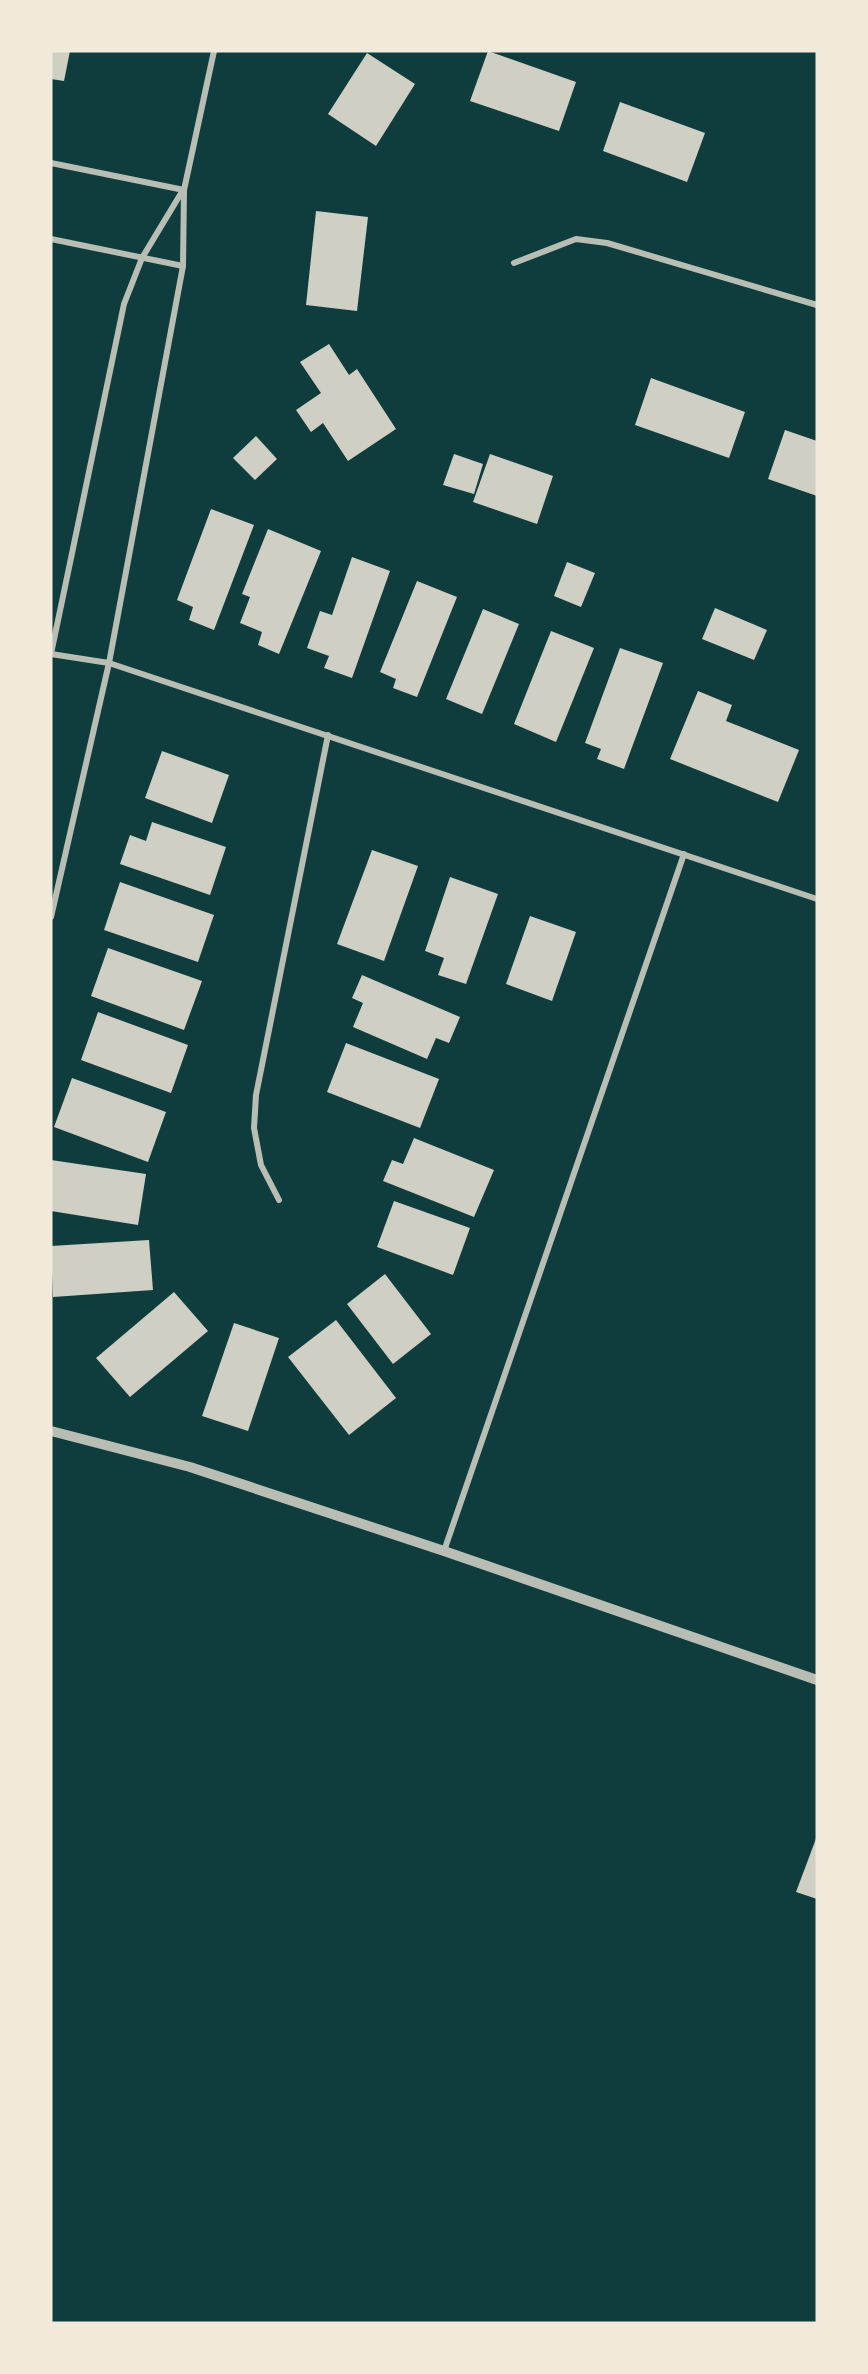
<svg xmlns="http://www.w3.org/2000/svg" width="868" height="2374" viewBox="0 0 868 2374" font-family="Poppins,sans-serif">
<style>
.building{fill:#cfcfc3}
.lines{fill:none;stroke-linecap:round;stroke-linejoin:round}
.minor{stroke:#b8beb3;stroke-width:6}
.tertiary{stroke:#b8beb3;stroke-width:10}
</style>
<rect width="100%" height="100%" fill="#0f3d3e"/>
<g class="building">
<path d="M51 51H70L64 81 51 79Z"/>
<path d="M488 51 576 82 559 131 470 101Z"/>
<path d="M367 53 415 84 376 146 328 114Z"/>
<path d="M620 102 705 133 687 182 603 151Z"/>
<path d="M316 211 368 217 357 311 306 305Z"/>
<path d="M329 344 349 375 357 369 396 429 348 461 323 423 311 432 296 410 321 393 300 362Z"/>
<path d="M651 378 745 412 729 458 635 425Z"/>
<path d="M785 430 817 441V496L768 479Z"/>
<path d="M256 436 277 459 255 480 233 458Z"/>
<path d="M454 454 483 464 474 494 443 485Z"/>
<path d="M490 454 553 476 537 524 473 502Z"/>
<path d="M211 509 254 525 214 630 189 620 193 607 177 600Z"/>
<path d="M268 529 321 551 279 654 258 645 262 632 240 623 250 597 242 594Z"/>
<path d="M352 557 390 571 352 678 324 668 329 656 307 648 320 611 332 615Z"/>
<path d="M567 562 595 573 581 607 554 596Z"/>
<path d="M417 581 457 597 417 697 393 688 396 679 380 672Z"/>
<path d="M715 608 767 630 754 660 702 639Z"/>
<path d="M483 609 519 624 482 714 446 699Z"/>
<path d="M551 631 594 648 556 742 514 724Z"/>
<path d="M620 648 663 663 624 769 597 759 601 749 585 743Z"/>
<path d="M698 691 732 705 726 721 799 750 778 802 670 759Z"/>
<path d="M162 751 229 775 212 823 145 798Z"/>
<path d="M152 822 226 847 210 895 120 864 130 835 146 841Z"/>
<path d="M372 850 418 866 384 961 337 944Z"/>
<path d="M450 877 498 894 466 984 438 975 444 958 425 951Z"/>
<path d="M120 882 214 915 198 962 104 930Z"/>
<path d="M530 916 576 932 552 1001 506 984Z"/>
<path d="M108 948 202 981 184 1030 91 996Z"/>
<path d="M362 975 460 1017 449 1043 436 1038 427 1059 353 1027 363 1003 352 998Z"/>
<path d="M98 1012 188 1045 171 1093 81 1060Z"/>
<path d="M346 1043 439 1079 420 1128 327 1092Z"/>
<path d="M72 1078 166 1112 148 1162 54 1127Z"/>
<path d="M414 1138 494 1170 474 1217 383 1181 392 1160 403 1164Z"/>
<path d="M51 1160 146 1174 138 1225 51 1211Z"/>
<path d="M394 1201 470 1228 453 1275 377 1247Z"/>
<path d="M149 1240 153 1290 53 1297 51 1246Z"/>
<path d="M385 1274 431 1334 393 1364 347 1304Z"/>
<path d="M174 1292 208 1331 130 1397 96 1358Z"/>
<path d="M336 1320 396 1398 349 1435 288 1357Z"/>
<path d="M234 1323 279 1338 248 1431 202 1416Z"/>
<path d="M817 1836V1899L796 1892Z"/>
</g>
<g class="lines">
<g class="minor">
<path d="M51 163 184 190"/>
<path d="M51 239 183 266"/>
<path d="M514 263 576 239 607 243 817 305"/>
<path d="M51 654 109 663 817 899"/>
<path d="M51 654 124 304 142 258 183 190"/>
<path d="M51 917 109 663 183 266 184 190 214 51"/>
<path d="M279 1200 261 1165 254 1128 256 1095 328 735"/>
<path d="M444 1551 684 854"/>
</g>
<path class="tertiary" d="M51 1431 190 1467 444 1551 817 1680"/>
</g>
<rect width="868" height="2374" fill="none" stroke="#f1e9da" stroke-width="105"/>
</svg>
